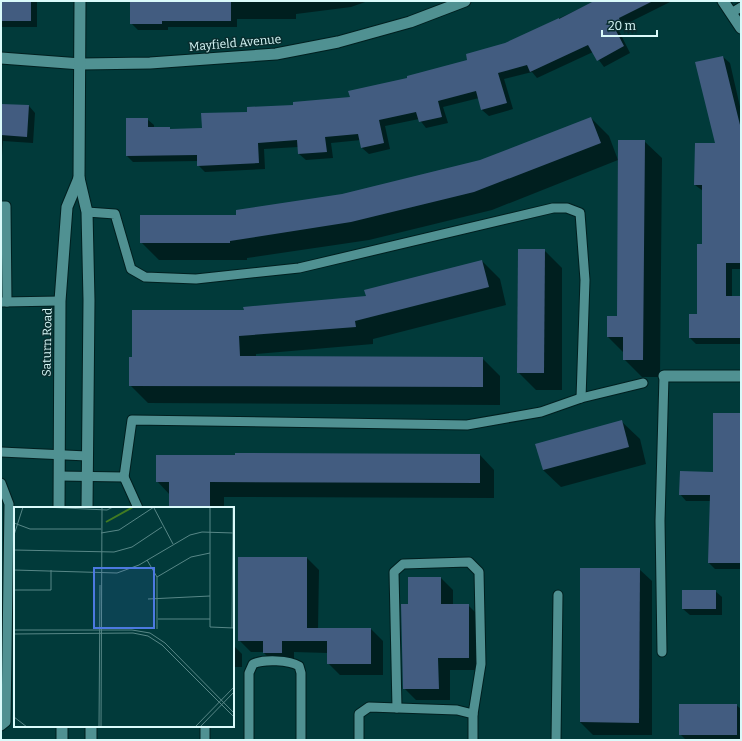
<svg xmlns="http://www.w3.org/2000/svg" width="742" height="741" viewBox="0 0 742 741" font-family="Bitter,serif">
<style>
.shadow{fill:#0007}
.building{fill:#425c80}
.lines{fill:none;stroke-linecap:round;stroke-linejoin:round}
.service-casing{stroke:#001f1f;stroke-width:11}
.minor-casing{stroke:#001f1f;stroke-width:13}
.tertiary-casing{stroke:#001f1f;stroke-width:13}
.service{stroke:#509192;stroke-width:9}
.minor{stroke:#509192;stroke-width:11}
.tertiary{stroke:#509192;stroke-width:11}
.labels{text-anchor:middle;stroke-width:3;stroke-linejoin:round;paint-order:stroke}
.street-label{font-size:12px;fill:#dafafa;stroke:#092d2e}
.inset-river{fill:none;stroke:#427b22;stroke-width:2}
.inset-road{fill:none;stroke:#588787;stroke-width:1}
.view{fill:#4c79e0;fill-opacity:0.15;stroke:#4c79e0;stroke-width:2}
.inset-edge{fill:none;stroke:#dafafa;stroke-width:2}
</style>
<rect width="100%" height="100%" fill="#013a3a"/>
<g class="shadow">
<rect x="1" y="1" width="36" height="26"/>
<path d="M131 1H368L351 7 296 14V19H237V27H168V30H138L131 23Z"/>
<path d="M596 1H672L624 25 626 27 619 31 630 53 604 67 593 52 537 78 532 72 504 79 513 109 489 116 482 110 479 98 443 107 448 123 426 128 419 119 385 126 390 149 369 154 362 148 361 140 331 143 333 158 306 160 299 154 298 147 264 149 265 169 205 172 198 165V161L133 162 127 156 147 119 154 125V128H169L171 130 203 129 248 113 351 98 469 61Z"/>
<path d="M723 57 730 63 741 111V269H732V297H741V344H696L690 338 698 315 703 245V191L695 185 716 144Z"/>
<path d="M1 105 29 106 35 113 33 143 3 141 1 170Z"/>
<path d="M591 118 609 136 618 160 492 210 369 240 247 258V260H159L141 242 238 216 343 195 480 161Z"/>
<path d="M644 141 662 158 660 377H642L624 359V353L608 337 618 317Z"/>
<path d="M544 250 562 268V390H536L518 372Z"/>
<path d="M482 261 500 279 506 305 373 339V344L256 354V357L482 358 500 376V405L148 403 130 385 245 311 367 297Z"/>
<path d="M741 414V569H715L709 563 711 501H686L680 494 714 473Z"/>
<path d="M622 422 640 439 646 464 561 487 543 470Z"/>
<path d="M480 455 494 470V498L224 497V508H170V495L157 481Z"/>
<path d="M307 558 319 570 318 629H371L383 641V675H340L328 663V653L294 652V665H276L263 652H251L239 640Z"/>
<path d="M639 569 652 581V735H593L580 722Z"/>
<path d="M441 578 453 590V605H468L480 617 481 670H450V700H416L404 688 409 605Z"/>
<path d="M715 591 722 597V615H690L683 609Z"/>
<path d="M233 645 242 654V667H233Z"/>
<path d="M736 705 741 709V740H686L680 734Z"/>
</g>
<g class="building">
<rect x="1" y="1" width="30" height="20"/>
<path d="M130 1H231V21H162V24H130Z"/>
<path d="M594 1H653L619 18 620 21 613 25 624 46 597 61 588 45 530 72 527 65 498 73 507 103 481 110 476 91 438 101 442 117 419 122 416 112 379 120 384 143 361 148 358 134 325 137 327 152 298 154 297 140 258 143 259 163 197 166V155L126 156V118H148V127H170V129L202 128 201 113 247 112V107L293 105V102L350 97 348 91 407 78V76L467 60 466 54 505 43 559 18V19Z"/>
<path d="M723 56 741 129V263H726V296H741V338H689V314H697V244H702V185H694L695 143H715L695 62Z"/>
<path d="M1 104 29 105 27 137 1 135Z"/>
<path d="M591 117 601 143 474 192 351 222 230 241V243H140V215H236V210L342 194 480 160Z"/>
<path d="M618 140H645L643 360H623V337H607V316H617Z"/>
<path d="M518 249H545L544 373H517Z"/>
<path d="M482 260 489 287 355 321 356 327 239 336 240 356 483 357V387L129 386V357H132V310H244L243 307 366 296 364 290Z"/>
<path d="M713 413H741V563H708L710 495H679L680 471 713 472Z"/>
<path d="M622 420 629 447 543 470 535 444Z"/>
<path d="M235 453 480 454V483L210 482V508H169V482H156V455H235Z"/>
<path d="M238 557H307V628H371V664H327V641H282V653H263V641H238Z"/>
<path d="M580 568H640L639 723 580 722Z"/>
<path d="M408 577H441V604H469V658H438L439 689H403L401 604H408Z"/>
<rect x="682" y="590" width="34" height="19"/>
<rect x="679" y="704" width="58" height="31"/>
</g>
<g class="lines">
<defs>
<g id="service">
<path d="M731 13 741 7"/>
<path d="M1 206H6L7 302"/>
<path d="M87 212 115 214 131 269 145 277 196 279 299 268 553 208H567L580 213 585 280 581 398"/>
<path d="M2 302 60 301"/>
<path d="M1 452 87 456"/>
<path d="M59 476 124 477 132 420 467 425 541 412 581 398 643 383"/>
<path d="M124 477 138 508"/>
<path d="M1 483 9 504 6 722 1 726"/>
<path d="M662 652 660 521 664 376"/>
<path d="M397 708 394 572 403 564 469 562 479 572 481 664 473 714"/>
<path d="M205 726V740"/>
<path d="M249 740V673L253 664C264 659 289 660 299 666L301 673V740"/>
<path d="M359 740V714L369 707 457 710 473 714V740"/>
<path d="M556 740 558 595"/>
</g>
<g id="minor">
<path d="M723 1 741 28"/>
<path d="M1 58 81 64 150 63 276 54 338 42 410 22 465 1"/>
<path d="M664 376H741"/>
</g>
<g id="tertiary">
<path d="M80 1 79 178 87 212 89 300 87 508"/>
<path d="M59 508 60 301 67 207 79 178"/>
<path d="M62 740V726"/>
<path d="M91 740V726"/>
</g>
</defs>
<use href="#service" class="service-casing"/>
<use href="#minor" class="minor-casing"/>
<use href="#tertiary" class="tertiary-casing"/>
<use href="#service" class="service"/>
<use href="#minor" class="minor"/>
<use href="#tertiary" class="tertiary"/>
</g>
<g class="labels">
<g class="street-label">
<text transform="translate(235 43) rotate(-5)" y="4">Mayfield Avenue</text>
<text transform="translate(47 342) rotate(-89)" y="4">Saturn Road</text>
</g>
</g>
<g transform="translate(14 507)">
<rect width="220" height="220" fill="#013a3a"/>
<path class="inset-river" d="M92 15 119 0"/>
<path class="inset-road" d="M30 0 93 3 99 0M196 0V120L220 121M140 1 159 37M0 16 16 22H87M87 26 105 23 140 0M0 28 9 0M0 43 100 45 118 40 148 20M133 53 143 70V122M0 63 103 66 125 58 176 28 188 25 220 26M143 70 177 50 196 46M0 83H37V63M134 92 196 89M144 112H196M218 121 219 0M0 123H118L136 126 151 136 220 206M0 127 119 126 134 129 148 138 220 210M0 210 13 220M85 220 86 78M87 220 88 0M181 220 220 180M186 220 220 185"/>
<path class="view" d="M80 61H140V121H80Z"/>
<rect width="220" height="220" class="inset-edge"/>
</g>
<rect width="742" height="741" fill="none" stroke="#dafafa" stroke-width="4"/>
<path d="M602 30v6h55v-6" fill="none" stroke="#dafafa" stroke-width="2"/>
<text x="608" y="30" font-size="12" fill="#dafafa" stroke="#092d2e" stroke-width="3" paint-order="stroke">20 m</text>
</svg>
